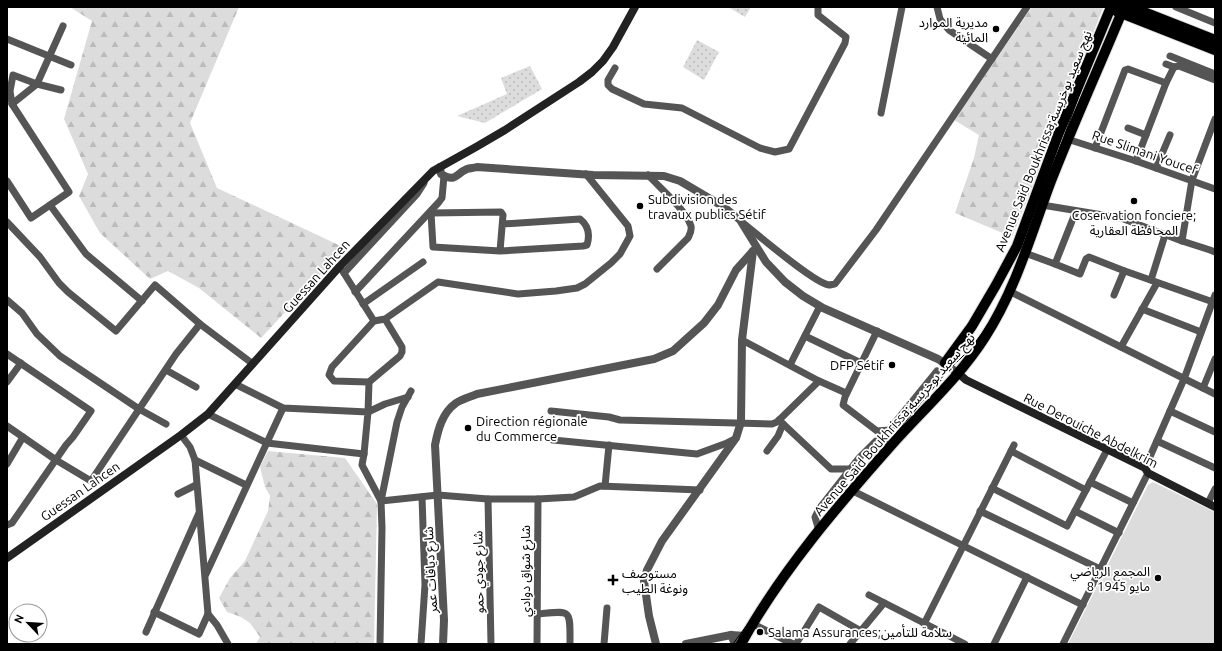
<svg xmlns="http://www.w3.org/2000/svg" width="1222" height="651" viewBox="0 0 1222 651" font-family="Ubuntu,'Noto Sans Arabic',sans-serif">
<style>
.grass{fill:url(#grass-dots)}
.forest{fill:url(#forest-firs)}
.park{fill:#dcdcdc}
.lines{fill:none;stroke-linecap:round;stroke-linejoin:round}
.primary-casing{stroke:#dbdbdb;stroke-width:12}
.minor{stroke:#555;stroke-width:7}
.tertiary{stroke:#555;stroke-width:8}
.secondary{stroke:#222;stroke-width:8}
.primary{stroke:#000;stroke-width:10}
.tram{stroke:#000;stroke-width:1}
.poi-dot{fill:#000;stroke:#fff;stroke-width:1.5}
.labels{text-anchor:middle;stroke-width:3.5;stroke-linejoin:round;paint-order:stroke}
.poi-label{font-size:13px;fill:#000;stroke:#fff;text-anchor:start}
.street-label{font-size:13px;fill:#000;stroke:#fff}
</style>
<defs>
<pattern id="grass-dots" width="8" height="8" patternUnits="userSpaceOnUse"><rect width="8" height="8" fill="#dcdcdc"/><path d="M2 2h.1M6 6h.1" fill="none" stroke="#bbb" stroke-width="1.8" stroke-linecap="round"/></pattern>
<pattern id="forest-firs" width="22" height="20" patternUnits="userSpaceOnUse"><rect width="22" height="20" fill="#dcdcdc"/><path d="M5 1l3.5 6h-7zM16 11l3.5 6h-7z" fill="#bbb"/></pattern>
</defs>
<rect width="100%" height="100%" fill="#fff"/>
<g class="grass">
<path d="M728 7H751L745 17Z"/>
<path d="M697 40 719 52 704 80 683 67Z"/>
<path d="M530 66 542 89 485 123 457 116 507 94 501 78Z"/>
</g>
<g class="forest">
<path d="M70 7H239L190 123 217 188 345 248 261 338 199 288 168 271 150 279 100 233 79 196 88 174 64 119 92 21Z"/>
<path d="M1032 7 1103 8 1012 237 955 213 974 158 979 135 954 120Z"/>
<path d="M268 451 345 458 377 504 374 644H256L260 637 250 623 241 617 227 612 219 598 230 578 245 561 268 511 270 496 265 487 260 467Z"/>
</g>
<path class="park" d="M1153 482 1215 512V644H1068L1148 485Z"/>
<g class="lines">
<defs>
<g id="primary">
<path d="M1131 7 1215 40"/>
<path d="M1116 11 1215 50"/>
<path d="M945 363 972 326 996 285 1017 246 1058 135 1111 7"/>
<path d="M741 644C782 570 840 503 896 440 926 407 961 375 985 337 1016 289 1031 234 1051 181 1074 122 1100 65 1124 7"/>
</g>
</defs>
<use href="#primary" class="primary-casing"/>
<g class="minor">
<path d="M937 7 940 19 949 30 992 59"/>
<path d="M1176 7 1215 23"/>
<path d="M7 39 71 65"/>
<path d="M1170 56 1215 74"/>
<path d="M1174 67 1179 66 1215 80"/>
<path d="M615 68 608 80V85L612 89 644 104 682 108 760 148 775 152 789 149 835 62 845 43 846 37 818 15V7"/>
<path d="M12 104 37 84 63 26"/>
<path d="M881 113 902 7"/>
<path d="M1128 128 1146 135"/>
<path d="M1067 139 1136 161 1215 189"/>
<path d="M1095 148 1125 70 1128 69 1166 83 1174 67 1166 64"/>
<path d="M1136 161 1166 83"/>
<path d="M1156 168 1170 135"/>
<path d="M648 175C660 188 686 210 691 226 692 231 690 234 688 238L657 269"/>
<path d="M7 181 31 218 69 192 12 104 10 91 13 75 37 84 61 90"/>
<path d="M50 205 86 254 142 301"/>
<path d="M1042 205 1121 218 1182 241 1210 250 1215 252"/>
<path d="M1076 211 1055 264 1080 274 1086 259 1089 257 1122 270 1213 302"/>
<path d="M7 222 40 257 59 283 68 292 116 331 155 285 200 324 253 364"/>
<path d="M743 223C757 234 814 283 829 285 831 285 833 284 835 284L876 230 1027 7"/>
<path d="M1182 241 1192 180 1215 119"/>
<path d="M500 251 503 215 501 212 431 213 433 247 500 251 583 246 587 245C590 235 589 226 580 219L503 224"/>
<path d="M1025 253 1055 264"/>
<path d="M342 270 374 321"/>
<path d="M344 273 417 194 424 183"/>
<path d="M1151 280 1165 235"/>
<path d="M355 292 439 202 442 198 444 176"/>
<path d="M1011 292 1215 394"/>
<path d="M1114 295 1124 271"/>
<path d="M7 300 22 313 37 334 60 356 139 409 166 424"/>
<path d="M363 304 423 262"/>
<path d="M1142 309 1201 332"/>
<path d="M385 319 402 347V352L400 356 369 382 334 381 329 375 332 367 374 321 385 319 438 282 518 294 556 291 577 288 585 284 611 263 620 254 630 236 628 226 586 174"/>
<path d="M877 331 845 397 843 405 877 431 889 430 937 371"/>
<path d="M805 336 861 363"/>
<path d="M1121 347 1157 283"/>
<path d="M7 354 91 411 73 437 66 445 12 523 7 525"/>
<path d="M790 365 820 306"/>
<path d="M166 370 196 387"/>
<path d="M819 381 846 393"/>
<path d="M7 382 21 363"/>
<path d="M369 382 368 412 385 404 408 397"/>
<path d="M235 384 283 408 368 412 364 454"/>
<path d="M1203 388 1215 359"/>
<path d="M411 391 402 407 397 422 381 501 438 495 488 499H538L574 497 600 486 700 490"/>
<path d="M551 411 609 417 620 420 772 424 777 422 819 381 742 340"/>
<path d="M1170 411 1215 432"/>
<path d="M208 414 267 443 364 454 362 465 381 501 382 528 380 644"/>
<path d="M779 420 831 469H851"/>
<path d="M7 426 56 460 91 481 176 354 200 324"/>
<path d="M553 440 697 454 727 443 735 439"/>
<path d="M1157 441 1215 468"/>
<path d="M767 451 778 436 783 424"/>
<path d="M1011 451 1086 490"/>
<path d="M195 460 246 485"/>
<path d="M7 464 23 437"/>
<path d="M1145 468 1184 379 1215 295"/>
<path d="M1090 482 1133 503"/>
<path d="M605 486 609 445"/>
<path d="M992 488 1067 526 1107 450"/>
<path d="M853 491 1083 605"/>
<path d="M178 494 196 485"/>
<path d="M488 499 491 644"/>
<path d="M1208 503 1215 489"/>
<path d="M980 511 1100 569"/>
<path d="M1075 511 1119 533"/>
<path d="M819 531 815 517 819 509 859 458 876 441H896"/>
<path d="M206 574 283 408"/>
<path d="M869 595 965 644"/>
<path d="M154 612 199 634 208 614 195 460 190 447 181 435"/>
<path d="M208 614 217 625 228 644"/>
<path d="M537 614C572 611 570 608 570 644"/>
<path d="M753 624 793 644"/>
<path d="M924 624 1014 445"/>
<path d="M146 632 199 513"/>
<path d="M421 644 425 585 422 497"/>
<path d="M537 644 538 499"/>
<path d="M604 644 607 608"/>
<path d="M796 644 819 607 861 631"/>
<path d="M850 644 884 603"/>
<path d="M994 644 1027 577"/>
<path d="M1063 644 1148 473"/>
</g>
<g class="tertiary">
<path d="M440 167 441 174C456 183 455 174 467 169 470 168 474 168 477 167L593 175 664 176 680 181 724 207 740 220 766 262 785 282 803 296 823 308 938 359 958 373"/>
<path d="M731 635 735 644"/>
<path d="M443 644 444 620 435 445C438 430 442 413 456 403 462 399 470 397 477 394L654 359 673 351 704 323 718 305 736 270 753 251"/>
<path d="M656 644 649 616 644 581 647 570 662 541 736 438 741 422 742 340 753 251"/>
<path d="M686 644 731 635 745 636"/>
</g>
<g class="secondary">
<path d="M958 373 966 380 1145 468 1148 473 1215 507"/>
<path d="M7 558 181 435 208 414 340 266 433 171 476 147 505 130 579 82 592 72 603 61 613 47 635 7"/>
</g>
<use href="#primary" class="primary"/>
<g class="tram">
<path d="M947 366 973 332 990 303 1014 257"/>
<path d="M733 644 817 529 949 369C1003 325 1021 252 1045 189 1067 128 1089 67 1114 7"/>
</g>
</g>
<g class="poi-dot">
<circle cx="996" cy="29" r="4"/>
<circle cx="1134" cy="201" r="4"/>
<circle cx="640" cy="206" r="4"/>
<circle cx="892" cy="365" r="4"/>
<circle cx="468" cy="428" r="4"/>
<circle cx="1158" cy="578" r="4"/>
<path d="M611 574h4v4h4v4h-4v4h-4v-4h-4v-4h4z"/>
<circle cx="760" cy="632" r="4"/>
</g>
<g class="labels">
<g class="poi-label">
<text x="988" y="27" text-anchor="end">مديرية الموارد<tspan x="988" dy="15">المائية</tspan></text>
<text x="648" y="204">Subdivision des<tspan x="648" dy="15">travaux publics Sétif</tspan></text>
<text x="1134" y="220" text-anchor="middle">Coservation fonciere;<tspan x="1134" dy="15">المحافظة العقارية</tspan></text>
<text x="884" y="370" text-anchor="end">DFP Sétif</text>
<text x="476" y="426">Direction régionale<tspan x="476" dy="15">du Commerce</tspan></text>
<text x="1150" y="576" text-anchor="end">المجمع الرياضي<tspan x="1150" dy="15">8 مايو 1945</tspan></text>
<text x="622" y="578">مستوصف<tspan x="622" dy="15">ونوغة الطيب</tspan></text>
<text x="768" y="637">Salama Assurances;سلامة للتأمين</text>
</g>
<g class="street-label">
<text transform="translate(1043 141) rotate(-68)" y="5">Avenue Saïd Boukhrissa;نهج سعيد بوخريسة</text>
<text transform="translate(1145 152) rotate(19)" y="5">Rue Slimani Youcef</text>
<text transform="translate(316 276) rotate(-48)" y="5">Guessan Lahcen</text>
<text transform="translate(894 424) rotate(-49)" y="5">Avenue Saïd Boukhrissa;نهج سعيد بوخريسة</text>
<text transform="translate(1091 430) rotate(27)" y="5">Rue Derouiche Abdelkrim</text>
<text transform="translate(80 491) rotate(-35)" y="5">Guessan Lahcen</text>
<text transform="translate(430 570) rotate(-93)" y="5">شارع ديافات عمر</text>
<text transform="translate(525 571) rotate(-90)" y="5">شارع شواق دوادي</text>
<text transform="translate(478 572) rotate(-91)" y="5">شارع جودي حمو</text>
</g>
</g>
<rect width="1222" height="651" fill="none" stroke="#000000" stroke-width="16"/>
<g transform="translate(28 623) rotate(295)"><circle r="19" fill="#ffffff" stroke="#999999"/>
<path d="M0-3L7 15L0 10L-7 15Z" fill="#000000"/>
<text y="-6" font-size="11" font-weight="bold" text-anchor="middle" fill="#000000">N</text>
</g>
</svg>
